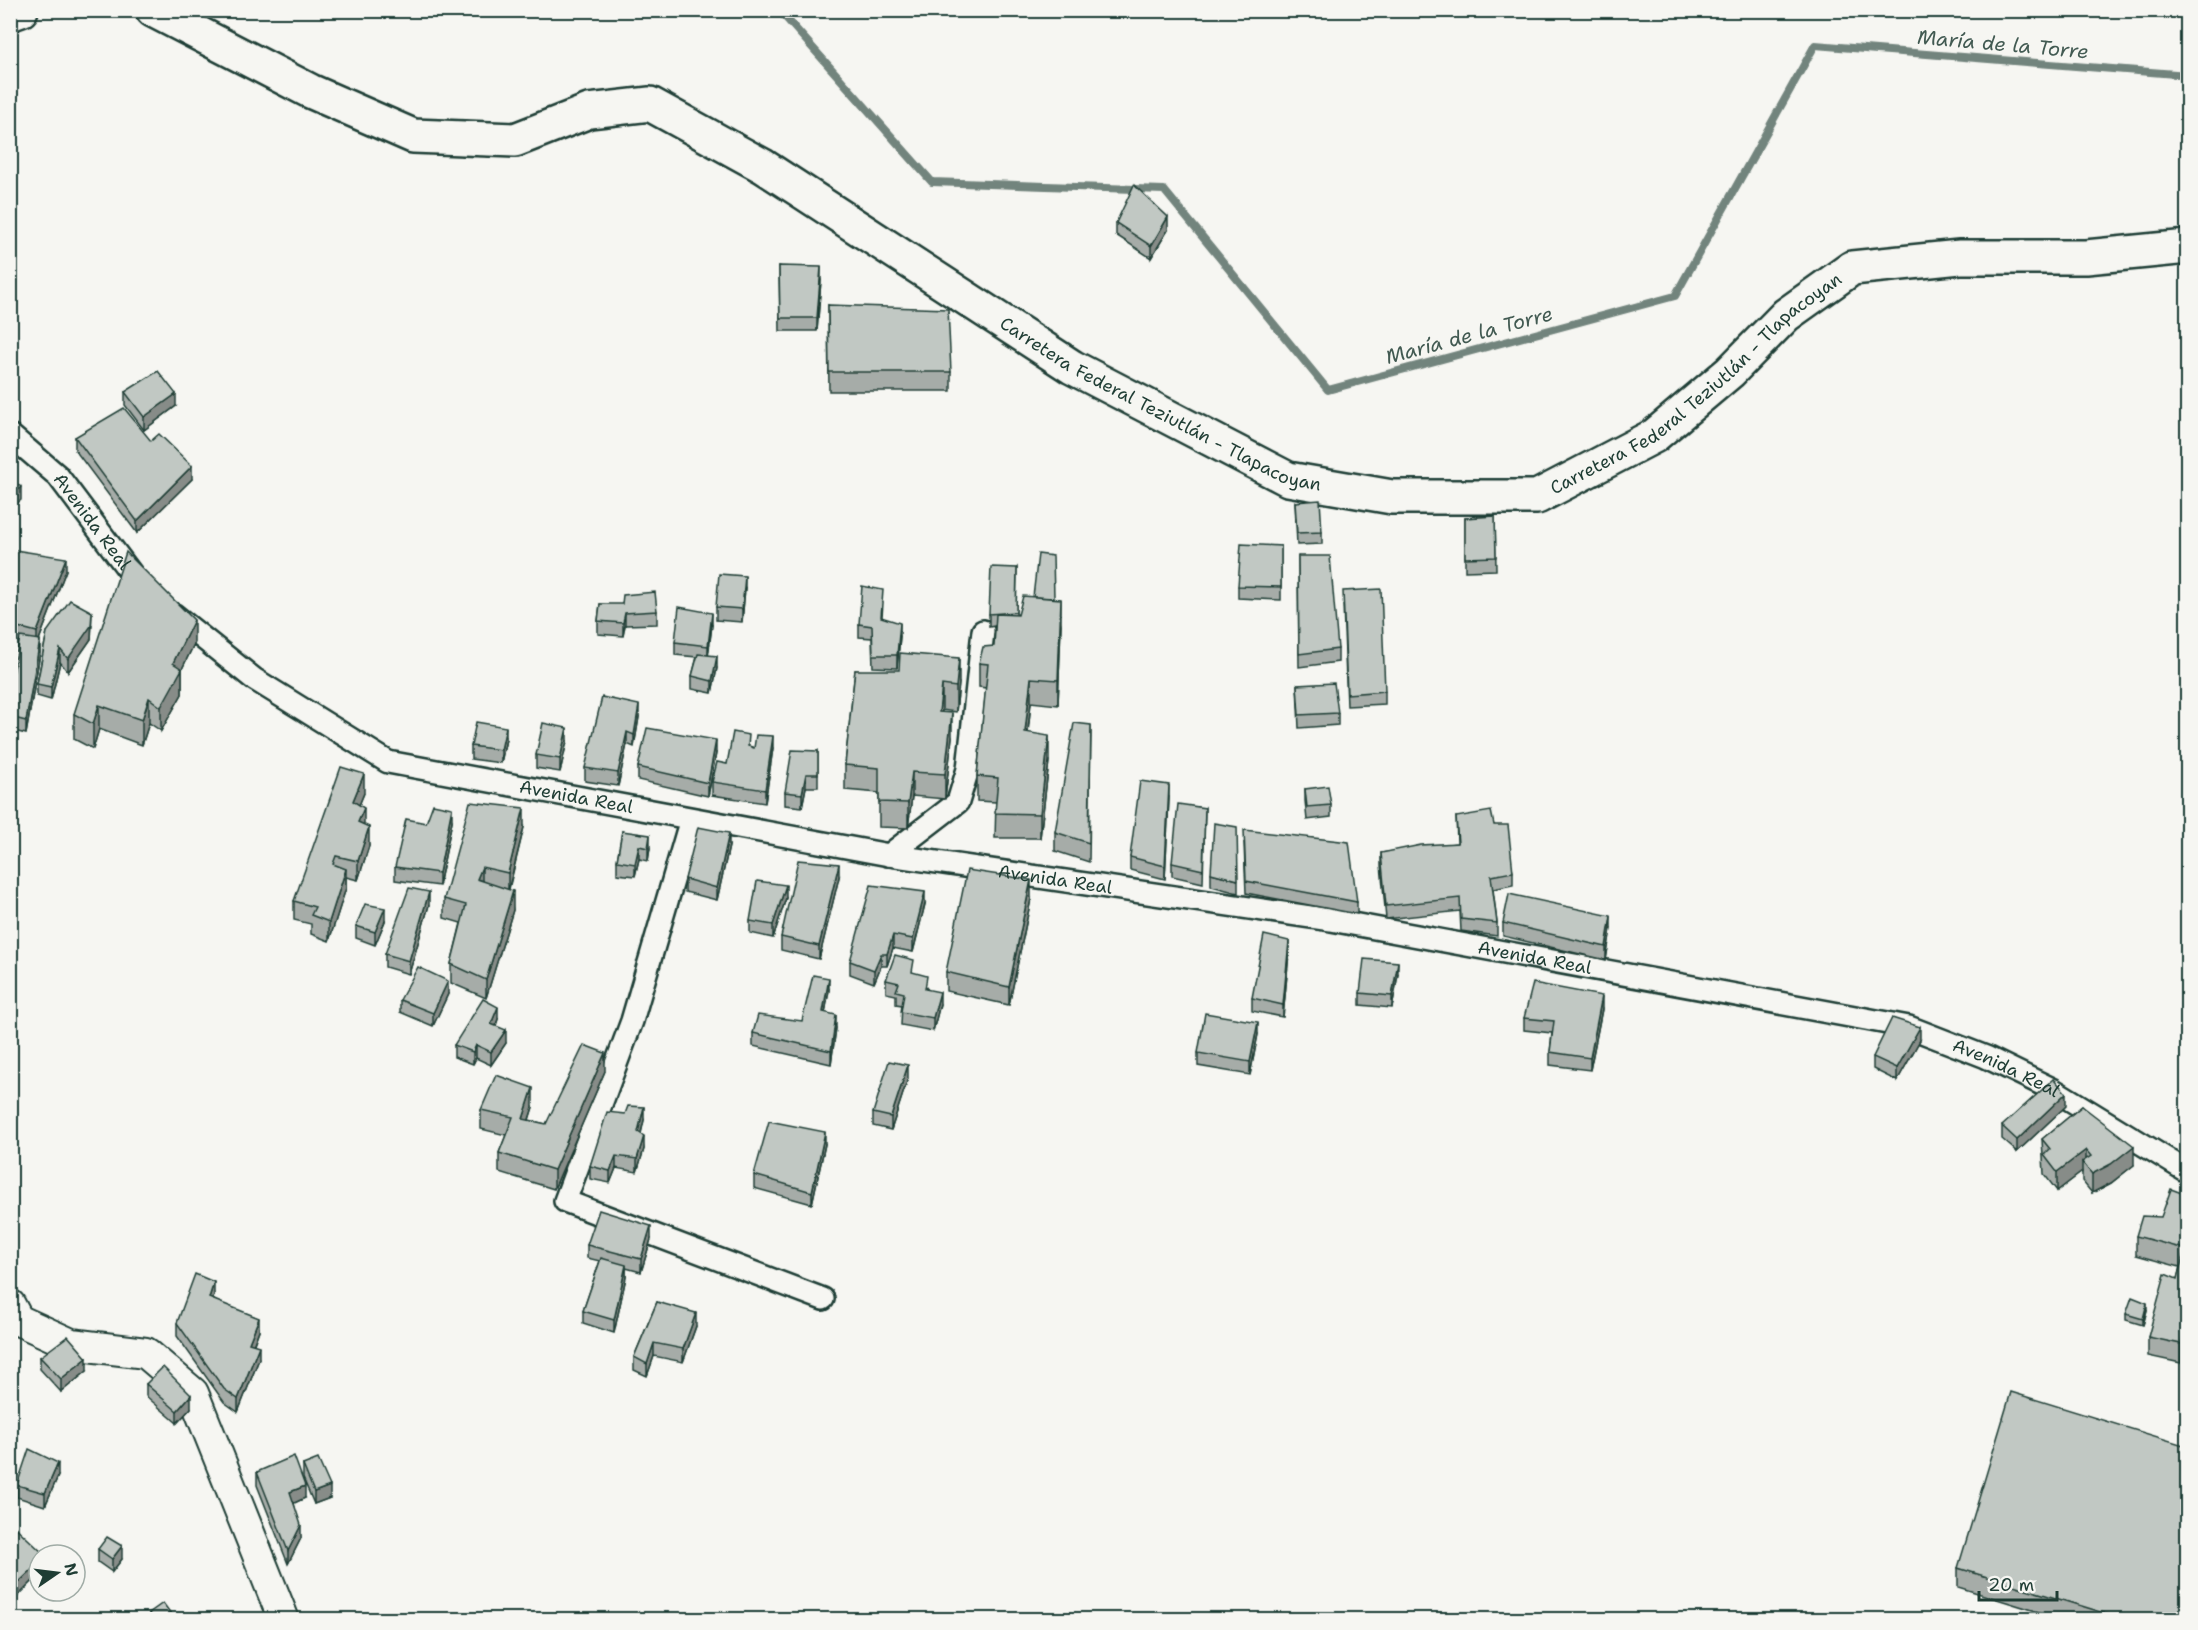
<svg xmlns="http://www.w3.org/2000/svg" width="2198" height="1630" viewBox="0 0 2198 1630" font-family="'Shantell Sans',sans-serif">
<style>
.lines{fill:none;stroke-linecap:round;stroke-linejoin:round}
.stream{stroke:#72847d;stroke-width:8}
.street-casing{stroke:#1f3d34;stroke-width:26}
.secondary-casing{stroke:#1f3d34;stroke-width:34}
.primary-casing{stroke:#1f3d34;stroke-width:38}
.street{stroke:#f6f6f2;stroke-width:21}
.secondary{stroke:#f6f6f2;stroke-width:30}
.primary{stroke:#f6f6f2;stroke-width:33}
.wall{fill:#a6aca8;stroke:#1f3d34;stroke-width:1.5}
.shaded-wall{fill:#878c88;stroke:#1f3d34;stroke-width:1.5}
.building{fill:#c1c8c3;stroke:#1f3d34;stroke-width:1.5}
.labels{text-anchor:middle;stroke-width:4.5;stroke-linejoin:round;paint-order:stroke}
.street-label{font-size:18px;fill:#1f3d34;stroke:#f6f6f2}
.water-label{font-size:20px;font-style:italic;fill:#425a52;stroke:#f6f6f2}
</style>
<rect width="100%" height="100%" fill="#f6f6f2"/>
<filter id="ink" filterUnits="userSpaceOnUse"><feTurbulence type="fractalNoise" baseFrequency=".0167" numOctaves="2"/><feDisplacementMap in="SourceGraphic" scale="12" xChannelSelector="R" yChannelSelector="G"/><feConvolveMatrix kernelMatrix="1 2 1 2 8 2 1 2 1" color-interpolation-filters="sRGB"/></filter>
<g filter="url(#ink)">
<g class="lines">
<g class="stream">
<path d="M457 10 462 15 484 10"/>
<path d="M779 10 932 182 1164 190 1328 390 1675 296 1815 45 2188 75"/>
</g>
<defs>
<g id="street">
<path id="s1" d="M10 435 58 476 139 584"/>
<path id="s2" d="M173 614 254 679 388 762 889 855 1331 920 1909 1027 1986 1057 2054 1090 2188 1172"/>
<path d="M691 819 632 1021 565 1201 823 1299"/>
<path d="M889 855 958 802 968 769 983 631"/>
</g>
<path id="secondary" d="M10 1305 18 1320 71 1344 146 1353 193 1393 284 1620"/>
<g id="primary">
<path id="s3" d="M153 10 310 91 413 136 515 140 589 111 650 104 763 166 1072 367 1288 479 1392 497H1537L1654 436 1730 372 1786 315 1852 268 1960 257H2086L2188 247"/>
<path d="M10 14 21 10"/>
</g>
</defs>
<use href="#street" class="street-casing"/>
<use href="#secondary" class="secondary-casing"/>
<use href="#primary" class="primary-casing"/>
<use href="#street" class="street"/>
<use href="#secondary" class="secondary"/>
<use href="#primary" class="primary"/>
</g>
<g class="wall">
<path d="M1116 223 1168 230 1151 258 1116 235Z"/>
<path d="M779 266 821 280 817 331H780Z"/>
<path d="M828 305 951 372V391H829Z"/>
<path d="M125 392 176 406 144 430 125 405Z"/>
<path d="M75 437 151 441 192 479 137 533 75 450Z"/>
<path d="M1295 502 1322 532V544L1297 545Z"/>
<path d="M1495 516 1496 570 1465 571V518Z"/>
<path d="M1281 546V600L1238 598V586Z"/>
<path d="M1298 556 1338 649V662L1299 667Z"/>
<path d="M10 568 66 570 39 640 40 653 26 734 10 730V690L19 640 10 638Z"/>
<path d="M1017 568 1016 615 1054 598 1061 624 1058 705 1031 702 1028 733 1049 761 1040 838H995L996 802 977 801V776L986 688 979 687V663L994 646 995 626 989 627V614Z"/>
<path d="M745 588 742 622 716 620V607Z"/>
<path d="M883 603 882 617 900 636 897 668 873 667 872 638 859 637V624Z"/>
<path d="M600 604 657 611V624L625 625 623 636 598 634V621Z"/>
<path d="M1343 604 1385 691V704L1347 706Z"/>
<path d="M92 625 91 639 68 672 60 662 51 700 37 696V684L47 632Z"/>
<path d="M712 625 708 655 717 668 712 693 692 689V676L697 657 675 655V642Z"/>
<path d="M194 644 182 669V694L161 731 149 723 142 745 99 729 93 749 74 739V714Z"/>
<path d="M855 670 959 683 956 712 942 710 941 712 952 737 945 799 912 796 908 828 879 827V793L845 790V765Z"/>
<path d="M1297 685 1338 713V725L1299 728Z"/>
<path d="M639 717 634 747 627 744 618 786 585 781V768Z"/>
<path d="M1091 725 1089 862 1055 851V832Z"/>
<path d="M506 739 501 763 471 759V746Z"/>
<path d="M567 741 560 772 536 768V755Z"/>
<path d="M749 746 754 748H773L765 803 712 795V782L727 764Z"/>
<path d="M818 751V787H806L802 807 785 805V792Z"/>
<path d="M716 753 708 796 638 780V767Z"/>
<path d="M1305 789 1331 805V817L1307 820 1305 801Z"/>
<path d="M364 793 359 805 369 846 358 880 346 877V888L329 941 311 934V924L294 920V901Z"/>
<path d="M1169 798 1165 879 1130 870V857Z"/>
<path d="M1205 808 1203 883 1172 876V863Z"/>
<path d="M1456 817 1494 825 1513 872V885L1493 889 1497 923V936L1461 931 1460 911 1386 919 1381 865V853L1457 843Z"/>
<path d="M452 821 439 886 395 880V867Z"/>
<path d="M524 827 509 889 513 910 486 998 451 983V964L461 923 444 918V899Z"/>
<path d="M622 831 650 848 648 861 639 859 635 876 617 874V861Z"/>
<path d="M1244 843 1357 902V914L1246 893Z"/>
<path d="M729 846 717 900 685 892V879Z"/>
<path d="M1211 873 1238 880V893L1211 886Z"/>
<path d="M839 877 819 959 781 950V937Z"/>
<path d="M786 898 773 938 750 933V921Z"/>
<path d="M1031 899 1009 1005 946 991V972Z"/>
<path d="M925 904 913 952 893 948 887 966H881L874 983 850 974V961Z"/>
<path d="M429 905 409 974 385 967V954Z"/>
<path d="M385 921 375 945 356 938V926Z"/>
<path d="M1503 923 1611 928 1606 960 1503 936Z"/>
<path d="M1289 953 1283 1017 1252 1011V998Z"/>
<path d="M914 973 940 1004 933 1031 901 1025 902 1005 896 1004V995L886 993V980Z"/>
<path d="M1398 974 1392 1008 1360 1005V993Z"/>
<path d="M829 990 825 1013 836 1028 831 1064 753 1046V1033L802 1021Z"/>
<path d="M448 994 433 1026 400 1012V1000Z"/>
<path d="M1602 1009 1590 1070 1550 1065V1052L1552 1033 1524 1030V1018Z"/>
<path d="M498 1019 496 1026 506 1043 491 1065 476 1058 473 1064 454 1057V1045Z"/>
<path d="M1258 1034 1250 1075 1198 1066V1053Z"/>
<path d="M1920 1040 1897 1081 1873 1069V1057Z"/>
<path d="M605 1071 554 1189 499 1172V1153L506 1135 481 1129V1110L533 1107 529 1120 546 1124Z"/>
<path d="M908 1078 891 1130 873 1126V1113Z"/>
<path d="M2066 1106 2017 1152 2002 1139V1126Z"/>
<path d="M2082 1106 2134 1165 2111 1183 2092 1193 2082 1181V1172L2057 1191 2044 1174 2042 1139Z"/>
<path d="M644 1120 641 1134 644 1149 637 1172 616 1168 610 1183 590 1179V1166Z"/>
<path d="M825 1144 812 1204 754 1188V1175Z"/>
<path d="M2187 1195 2181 1363 2148 1356V1337L2177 1279 2180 1267 2136 1255V1236L2161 1217Z"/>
<path d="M651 1239 641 1272 626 1268V1277L614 1333 583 1323V1311L600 1261 587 1258V1245Z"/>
<path d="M214 1295 213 1299 259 1330 254 1344 259 1359 238 1412 224 1402 177 1336V1323Z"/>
<path d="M657 1302 696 1326 683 1362 654 1356 647 1376 634 1370V1357Z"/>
<path d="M2147 1310 2143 1325 2126 1320V1314Z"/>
<path d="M40 1357 87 1371 61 1392 40 1369Z"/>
<path d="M146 1384 191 1408 177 1423 146 1396Z"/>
<path d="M303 1465 330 1498 314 1504 303 1478Z"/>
<path d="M257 1472 305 1498 294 1503 301 1538 288 1564 257 1485Z"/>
<path d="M58 1476 45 1506 17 1497V1485Z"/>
<path d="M10 1522 39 1555V1575L18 1596 10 1588Z"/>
<path d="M98 1549 122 1559 112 1572 98 1562Z"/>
<path d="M1958 1568 2187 1620H2065L1958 1587Z"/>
<path d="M149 1613 174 1620H149Z"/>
</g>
<g class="shaded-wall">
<path d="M1168 217V230L1151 258V246Z"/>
<path d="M821 267V280L817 331V318Z"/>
<path d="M176 394V406L144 430V417Z"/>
<path d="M192 466V479L137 533V521Z"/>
<path d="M21 487V500L10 510V497Z"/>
<path d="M66 558V570L37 645V632Z"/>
<path d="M745 576V588L742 622V609Z"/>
<path d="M1061 599V624L1058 705V680Z"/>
<path d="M92 612 91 639 68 672V659Z"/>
<path d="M625 613V625L623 636V623Z"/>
<path d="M712 613V625L708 658V646Z"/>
<path d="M194 620V644L180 673 182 669V694L161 731V707L173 663Z"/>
<path d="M900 623V636L897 668V655Z"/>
<path d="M40 640V653L26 734V721Z"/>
<path d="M60 649V662L51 700V687Z"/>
<path d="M717 656V668L712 693V681Z"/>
<path d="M959 658V683L956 712V687Z"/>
<path d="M1031 678V702L1025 757V732Z"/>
<path d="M942 685V710L939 737V712Z"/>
<path d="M149 698V723L142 745V720Z"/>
<path d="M99 705V729L93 749V724Z"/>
<path d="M639 705V717L634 747V735Z"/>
<path d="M952 713V737L945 799V774Z"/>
<path d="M506 727V739L501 763V750Z"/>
<path d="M567 728V741L560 772V759Z"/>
<path d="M627 732V744L618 786V773Z"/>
<path d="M773 736V748L765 803V790Z"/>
<path d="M1049 736V761L1040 838V814Z"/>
<path d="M716 740V753L708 796V783Z"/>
<path d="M912 772V796L908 828V803Z"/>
<path d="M364 774V793L353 820V801Z"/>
<path d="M806 774V787L802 807V794Z"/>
<path d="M1169 785V798L1165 879V866Z"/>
<path d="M364 808V827L358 822Z"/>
<path d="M452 808V821L439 886V873Z"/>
<path d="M524 808V827L508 891V873Z"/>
<path d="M369 827V846L358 880V861Z"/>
<path d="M729 833V846L717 900V888Z"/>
<path d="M650 835V848L648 861V848Z"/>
<path d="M639 846V859L635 876V864Z"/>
<path d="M839 864V877L819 959V946Z"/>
<path d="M482 867V886L477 879Z"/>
<path d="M346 869V888L329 941V922Z"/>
<path d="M1031 880V899L1009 1005V987Z"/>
<path d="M786 885V898L773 938V925Z"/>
<path d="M513 891V910L486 998V980Z"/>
<path d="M429 892V905L409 974V961Z"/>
<path d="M925 892V904L913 952V939Z"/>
<path d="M385 908V921L375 945V932Z"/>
<path d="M1611 916V928L1606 960V947Z"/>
<path d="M893 935V948L887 966V954Z"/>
<path d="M1289 941V953L1283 1017V1005Z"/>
<path d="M881 954V966L874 983V970Z"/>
<path d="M1398 962V974L1392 1008V996Z"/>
<path d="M829 978V990L823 1025V1012Z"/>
<path d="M448 981V994L433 1026V1013Z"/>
<path d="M940 992V1004L933 1031V1018Z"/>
<path d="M1602 996V1009L1590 1070V1058Z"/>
<path d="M498 1007V1019L491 1037V1024Z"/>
<path d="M836 1015V1028L831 1064V1051Z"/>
<path d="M1258 1022V1034L1250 1075V1062Z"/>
<path d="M1920 1027V1040L1897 1081V1068Z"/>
<path d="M506 1030V1043L491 1065V1052Z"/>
<path d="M476 1045V1058L473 1064V1052Z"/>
<path d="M605 1053V1071L554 1189V1170Z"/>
<path d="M908 1065V1078L891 1130V1117Z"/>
<path d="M533 1088V1107L523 1138V1119Z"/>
<path d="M2066 1093V1106L2017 1152V1140Z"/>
<path d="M644 1107V1120L638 1145V1132Z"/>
<path d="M825 1132V1144L812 1204V1192Z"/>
<path d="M644 1136V1149L637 1172V1159Z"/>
<path d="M2134 1146V1165L2111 1183 2092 1193V1174Z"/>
<path d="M2086 1150V1166L2082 1162V1172L2057 1191V1172Z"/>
<path d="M616 1156V1168L610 1183V1171Z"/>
<path d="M651 1226V1239L641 1272V1259Z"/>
<path d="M626 1265V1277L614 1333V1320Z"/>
<path d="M214 1282V1295L209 1311V1298Z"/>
<path d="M2147 1303V1310L2143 1325V1319Z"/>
<path d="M696 1313V1326L683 1362V1349Z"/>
<path d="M259 1318V1330L249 1356V1343Z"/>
<path d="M2187 1322V1341L2181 1363V1344Z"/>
<path d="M654 1343V1356L647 1376V1364Z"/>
<path d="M259 1346V1359L238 1412V1399Z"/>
<path d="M87 1358V1371L61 1392V1379Z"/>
<path d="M191 1395V1408L177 1423V1411Z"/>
<path d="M58 1463V1476L45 1506V1493Z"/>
<path d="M305 1486V1498L290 1505V1492Z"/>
<path d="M330 1486V1498L314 1504V1492Z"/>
<path d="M301 1525V1538L288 1564V1551Z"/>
<path d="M122 1546V1559L112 1572V1559Z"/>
<path d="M39 1563V1575L18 1596V1583Z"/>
</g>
<g class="building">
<path d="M1134 185 1168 217 1151 246 1116 223Z"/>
<path d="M779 266 821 267 817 318H780Z"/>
<path d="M828 305 948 309 951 372H829Z"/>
<path d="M158 371 176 394 144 417 125 392Z"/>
<path d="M124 408 151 441 159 434 192 466 137 521 75 437Z"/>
<path d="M10 478 21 487 10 497Z"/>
<path d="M1320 500 1322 532 1297 533 1295 502Z"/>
<path d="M1495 516 1496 557 1465 558V518Z"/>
<path d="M1241 544 1281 546V587L1238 586Z"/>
<path d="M15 550 66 558 37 632 10 625V568Z"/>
<path d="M126 552 194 620 173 663 182 669 161 707 149 698 142 720 99 705 93 724 74 714Z"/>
<path d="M1038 554 1053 556 1054 598 1033 597Z"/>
<path d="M1298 556H1330L1338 649 1299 654Z"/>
<path d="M991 567 1017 568 1016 612 989 614Z"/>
<path d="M719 574 745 576 742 609 716 607Z"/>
<path d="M862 586 883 590 881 617 900 623 897 655H873L872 626 859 624Z"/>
<path d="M1381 589 1385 691 1347 694 1343 591Z"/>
<path d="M655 592 657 611 625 613 623 623 598 621 600 604H622L623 595Z"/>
<path d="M1023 596 1061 599 1058 680 1031 678 1025 732 1049 736 1040 814 995 813 998 778 977 776 988 664 979 663 983 647 994 646 996 614 1018 615Z"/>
<path d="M70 600 92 612 91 626 68 659 60 649 51 687 37 684 47 632Z"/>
<path d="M679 607 712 613 708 646 675 642Z"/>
<path d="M20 637 40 640 26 721 10 717V690Z"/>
<path d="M900 653 959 658 956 687 942 685 939 712 952 713 945 774 912 772 908 803 879 802V768L845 765 855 670H899Z"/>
<path d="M698 654 717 656 712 681 692 676Z"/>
<path d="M1334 683 1338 713 1299 715 1297 685Z"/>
<path d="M602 697 639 705 634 735 627 732 618 773 585 768Z"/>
<path d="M476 722 506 727 501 750 471 746Z"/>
<path d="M543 723 567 728 560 759 536 755Z"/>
<path d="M1074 723 1091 725 1089 843 1055 832Z"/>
<path d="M647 728 716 740 708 783 638 767Z"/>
<path d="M733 732 749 735 748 746 754 748 756 735 773 736 765 790 712 782 717 762 727 764Z"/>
<path d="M792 750 818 751V774H806L802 794 785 792Z"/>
<path d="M341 767 364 774 353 801 364 808 358 822 369 827 358 861 336 856 333 864 346 869 329 922 311 915 315 907 294 901Z"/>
<path d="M1140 781 1169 785 1165 866 1130 857Z"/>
<path d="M1328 786 1331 805 1307 807 1305 789Z"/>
<path d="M470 802 524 808 508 873 482 867 477 879 513 891 486 980 451 964 466 905 444 899Z"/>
<path d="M433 804 452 808 439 873 395 867 406 819 426 823Z"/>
<path d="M1178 804 1205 808 1203 870 1172 863Z"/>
<path d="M1491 811 1494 825H1508L1513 872 1491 876 1497 923 1461 919 1460 898 1386 906 1381 853 1421 845 1458 843 1456 817Z"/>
<path d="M1214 823 1237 827 1238 880 1211 873Z"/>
<path d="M698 827 729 833 717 888 685 879Z"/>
<path d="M1244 830 1349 842 1357 902 1246 881Z"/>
<path d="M622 831 650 835 648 848 639 846 635 864 617 861Z"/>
<path d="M798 860 839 864 819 946 781 937Z"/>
<path d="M967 870 1031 880 1009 987 946 972Z"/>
<path d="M757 881 786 885 773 925 750 921Z"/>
<path d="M871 885 925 892 913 939 893 935 887 954H881L874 970 850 961Z"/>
<path d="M409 888 429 892 409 961 385 954Z"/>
<path d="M1509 894 1611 916 1606 947 1503 923Z"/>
<path d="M365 904 385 908 375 932 356 926Z"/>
<path d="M1264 935 1289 941 1283 1005 1252 998Z"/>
<path d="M895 955 914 960 912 972 927 976 925 989 940 992 933 1018 901 1012 904 993 896 991 899 983 886 980Z"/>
<path d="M1364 959 1398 962 1392 996 1360 993Z"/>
<path d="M418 967 448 981 433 1013 400 1000Z"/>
<path d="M813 975 829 978 823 1012 836 1015 831 1051 753 1033 758 1015 802 1021Z"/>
<path d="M1533 983 1602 996 1590 1058 1550 1052 1554 1021 1524 1018Z"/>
<path d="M483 999 498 1007 491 1024 506 1030 491 1052 476 1045 473 1052 454 1045Z"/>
<path d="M1205 1013 1258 1022 1250 1062 1198 1053Z"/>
<path d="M1892 1018 1920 1027 1897 1068 1873 1057Z"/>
<path d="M584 1045 605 1053 554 1170 499 1153 513 1117 481 1110 496 1075 533 1088 523 1119 546 1124Z"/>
<path d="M889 1061 908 1065 891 1117 873 1113Z"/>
<path d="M2054 1079 2066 1093 2017 1140 2002 1126Z"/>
<path d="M628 1106 644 1107 638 1132 644 1136 637 1159 616 1156 610 1171 590 1166 607 1112 625 1114Z"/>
<path d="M2082 1106 2134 1146 2111 1164 2092 1174 2082 1162 2091 1156 2086 1150 2057 1172 2044 1155 2050 1149 2042 1139Z"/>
<path d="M769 1121 825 1132 812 1192 754 1175Z"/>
<path d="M2171 1189 2187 1195V1322L2181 1344 2148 1337 2165 1274 2177 1279 2185 1249 2136 1236 2142 1216 2161 1217Z"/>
<path d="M599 1210 651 1226 641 1259 587 1245Z"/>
<path d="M601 1258 626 1265 614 1320 583 1311Z"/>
<path d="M195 1274 214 1282 209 1298 259 1318 249 1343 259 1346 238 1399 224 1389 177 1323Z"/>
<path d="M2132 1297 2147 1303 2143 1319 2126 1314Z"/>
<path d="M657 1302 696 1313 683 1349 654 1343 647 1364 634 1357Z"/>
<path d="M68 1336 87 1358 61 1379 40 1357Z"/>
<path d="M163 1367 191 1395 177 1411 146 1384Z"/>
<path d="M2011 1392 2187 1446V1620H2127L1958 1568Z"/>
<path d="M29 1449 58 1463 45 1493 17 1485Z"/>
<path d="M294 1456 305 1486 290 1492 301 1525 288 1551 257 1472Z"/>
<path d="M318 1459 330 1486 314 1492 303 1465Z"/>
<path d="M10 1522 45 1555H39V1563L18 1583 10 1576Z"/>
<path d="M107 1537 122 1546 112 1559 98 1549Z"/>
<path d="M163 1603 174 1618 172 1620H154L149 1613Z"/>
</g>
</g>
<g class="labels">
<g class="street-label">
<text dy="6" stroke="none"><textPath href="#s3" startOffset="1720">Carretera Federal Teziutlán - Tlapacoyan</textPath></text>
<text dy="6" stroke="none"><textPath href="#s3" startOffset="1126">Carretera Federal Teziutlán - Tlapacoyan</textPath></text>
<text dy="6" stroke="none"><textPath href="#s1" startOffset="120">Avenida Real</textPath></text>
<text dy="6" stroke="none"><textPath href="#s2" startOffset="453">Avenida Real</textPath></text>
<text dy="6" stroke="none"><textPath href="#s2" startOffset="939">Avenida Real</textPath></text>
<text dy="6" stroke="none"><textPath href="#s2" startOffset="1425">Avenida Real</textPath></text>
<text dy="6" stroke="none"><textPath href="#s2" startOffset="1911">Avenida Real</textPath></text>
</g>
<g class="water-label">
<text transform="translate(2003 44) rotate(5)" y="7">María de la Torre</text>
<text transform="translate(1469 335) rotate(-15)" y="7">María de la Torre</text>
</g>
</g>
<rect width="2198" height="1630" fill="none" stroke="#f6f6f2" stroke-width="36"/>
<rect x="18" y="18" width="2162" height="1594" fill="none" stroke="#1f3d34" stroke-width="2" filter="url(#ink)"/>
<g transform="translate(57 1573) rotate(76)"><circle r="28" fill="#f6f6f2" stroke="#a0aca6" stroke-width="1.5"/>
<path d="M0-4.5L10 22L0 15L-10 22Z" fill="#1f3d34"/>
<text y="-9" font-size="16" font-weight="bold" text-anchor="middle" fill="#1f3d34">N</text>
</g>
<path d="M1979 1591v9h78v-9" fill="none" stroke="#1f3d34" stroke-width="3"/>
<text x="1988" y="1591" font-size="18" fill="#1f3d34" stroke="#f6f6f2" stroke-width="4.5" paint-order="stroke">20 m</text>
</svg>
